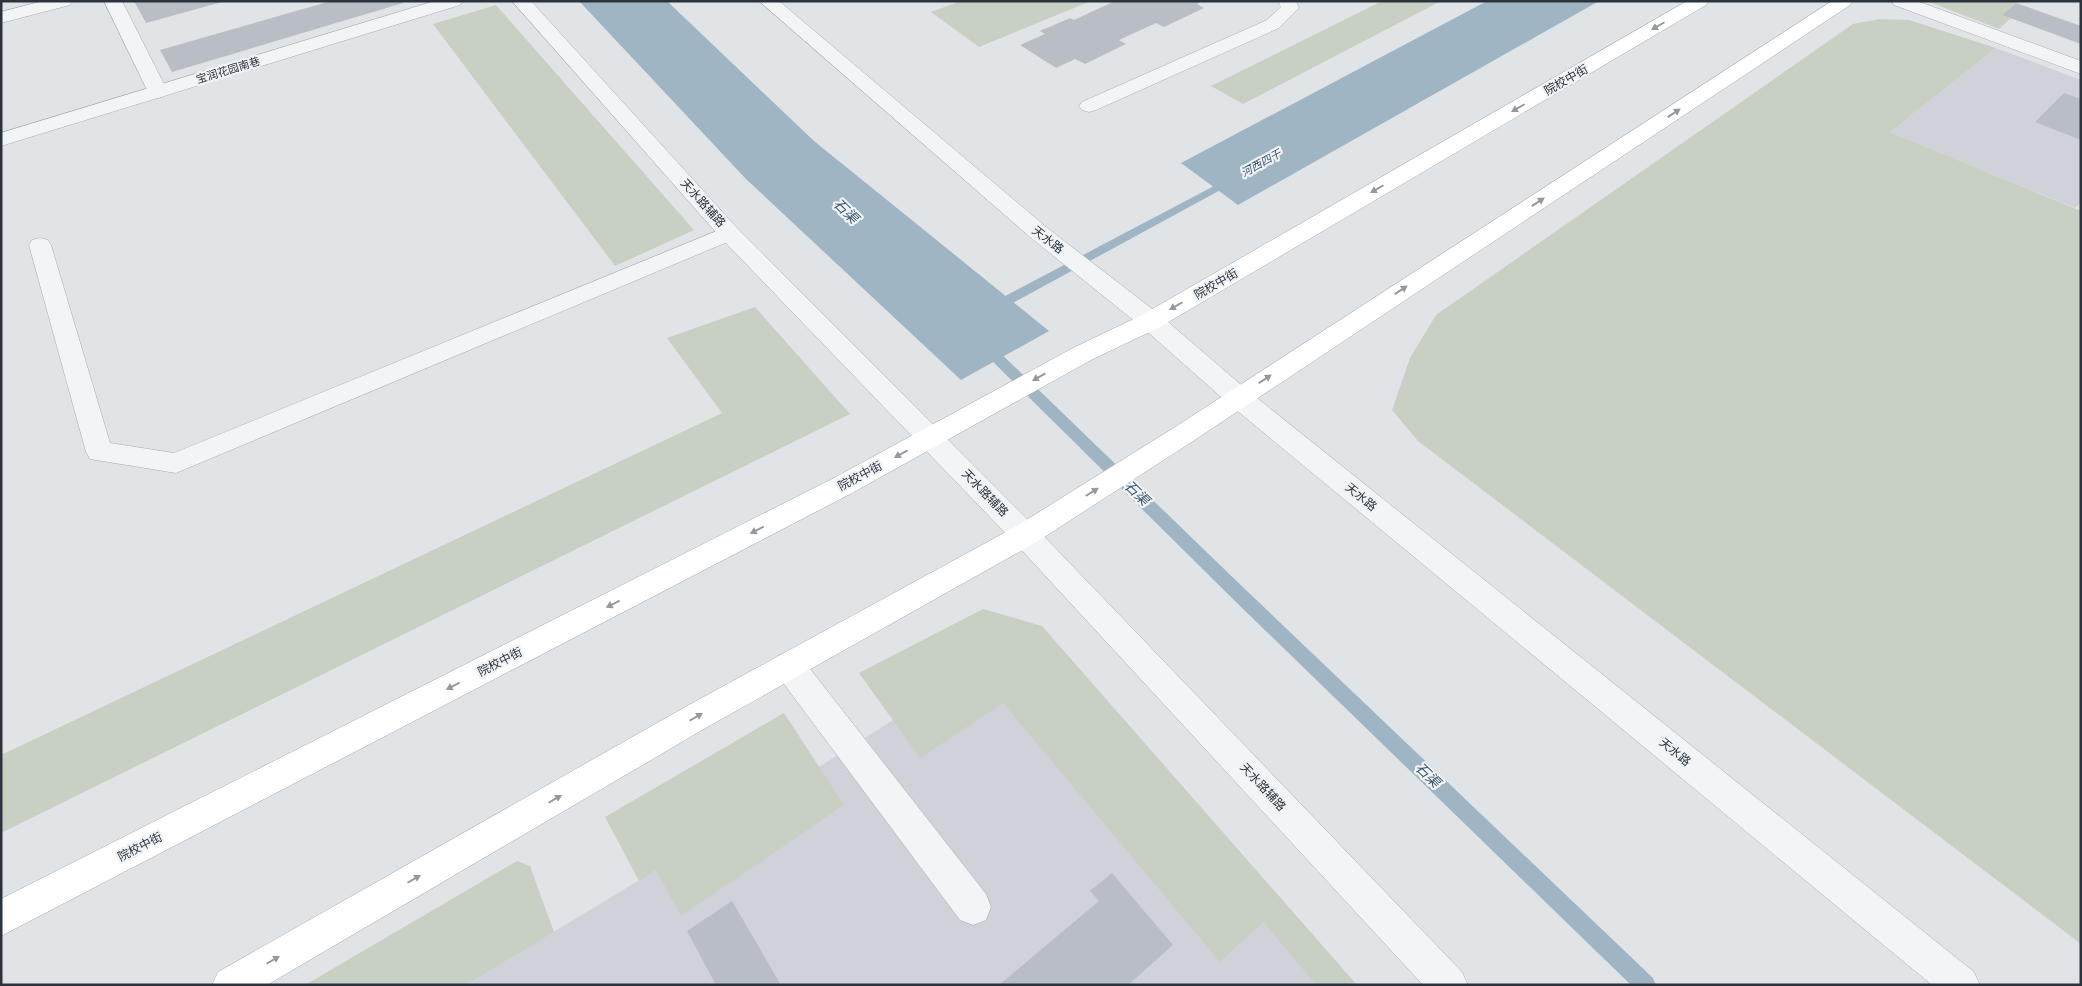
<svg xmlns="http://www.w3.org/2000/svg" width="2082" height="986" viewBox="0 0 2082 986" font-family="Signika,'Noto Sans SC',sans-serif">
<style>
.built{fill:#cfd3d9}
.green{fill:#c7d0c2}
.water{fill:#9fb5c3}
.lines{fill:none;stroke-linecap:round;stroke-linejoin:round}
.stream{fill:#9fb5c3;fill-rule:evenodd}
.building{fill:#b8bec4}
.service-casing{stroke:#a6abb1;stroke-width:1}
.minor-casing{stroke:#a6abb1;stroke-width:1}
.tertiary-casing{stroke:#a6abb1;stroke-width:1}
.secondary-casing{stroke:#a6abb1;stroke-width:1}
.service{fill:#f3f4f6;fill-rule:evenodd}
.minor{fill:#f3f4f6;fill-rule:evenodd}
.tertiary{fill:#f3f4f6;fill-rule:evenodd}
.secondary{fill:#fff;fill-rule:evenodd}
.oneway{fill:#95999e}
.labels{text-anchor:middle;stroke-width:4.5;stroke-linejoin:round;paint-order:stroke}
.far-street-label{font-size:11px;fill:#2b333d;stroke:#f0f3f5}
.far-water-label{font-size:11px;font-style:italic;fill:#3a566c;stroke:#f0f3f5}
.street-label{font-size:12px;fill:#2b333d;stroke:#f0f3f5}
.water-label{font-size:14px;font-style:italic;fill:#3a566c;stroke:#f0f3f5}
</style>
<rect width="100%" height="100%" fill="#e0e4e7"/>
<g class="built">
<path d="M1996 48 2081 80V202L2075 208 1890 132Z"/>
<path d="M1021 639 1317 985H466L656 870Z"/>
</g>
<g class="green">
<path d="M961 1H1091L979 47 931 12Z"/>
<path d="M1382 1H1441L1243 104 1211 86Z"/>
<path d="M1927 1H2018L2002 15 2011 18 1999 29Z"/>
<path d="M496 5 694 230 615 266 433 24Z"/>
<path d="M1880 19 1909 20 1996 48 1890 132 2081 211V944L1418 441 1392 410 1410 358 1436 315 1853 24Z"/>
<path d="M755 307 850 414 1 833V755L722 413 667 338Z"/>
<path d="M983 609 1042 626 1357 985H1316L1263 922 1220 962 1003 703 920 758 859 673Z"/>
<path d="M784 713 844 805 681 916 656 870 639 881 605 817Z"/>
<path d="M517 861 530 866 554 932 466 985H305Z"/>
</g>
<g class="water">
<path d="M579 1H667L814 141 1049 331 961 380 746 179Z"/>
<path d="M1487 1H1599L1238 205 1181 163Z"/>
</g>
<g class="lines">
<g class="stream">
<path d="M1233 176 1239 179 1237 181 998 311H988L986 308 988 305Z"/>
<path d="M984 340 989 342 1248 592 1653 978 1656 985H1631L1236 602 979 348 977 345 979 342Z"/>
</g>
</g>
<g class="building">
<path d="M134 1H222V2L146 23Z"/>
<path d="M331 1H402L403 3 172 72 160 50Z"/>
<path d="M1115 1H1202L1197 4 1204 8 1164 27 1156 23 1119 40 1126 44 1085 64 1075 59 1056 68 1020 45 1045 34 1040 31 1070 18 1074 20Z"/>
<path d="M2016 3 2081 26V44L2002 15Z"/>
<path d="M2064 93 2081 99V140L2035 122Z"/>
<path d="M1112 873 1173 945 1128 985H999L1099 901 1090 891Z"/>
<path d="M732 901 781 985H716L687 931Z"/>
</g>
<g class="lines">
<defs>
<g id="service">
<path d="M43 1H73L70 5 1 23V12Z"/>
<path d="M104 1H122L168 92 165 96 158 98 151 96 148 92Z"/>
<path d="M1278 1H1296L1299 8 1279 28 1096 110 1089 112 1082 110 1079 106 1082 102 1267 20 1281 7Z"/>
<path d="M1891 1H1917L2081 61V74L1894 5Z"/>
<path d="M729 226 737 228 740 233 737 238 176 473 90 459 86 452 29 245 32 240 40 238 48 240 51 245 110 443 174 453Z"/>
<path d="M789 652 800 656 986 894 991 907 986 920 973 925 960 920 778 676 774 666 778 656Z"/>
</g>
<path id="minor" d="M435 1H463L460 5 1 146V133Z"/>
<g id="tertiary">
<path d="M512 1H531L737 228 1035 527 1462 972 1468 985H1423L1015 543 721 238Z"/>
<path d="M759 1H779L1046 227 1160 315 1247 390 1974 972 1980 985H1932L1229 404 1142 327 1030 237Z"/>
</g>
<g id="secondary">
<path d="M1687 1H1709L1706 5 1160 327 1091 360 852 493 1 936V899L832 479 1073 348 1142 315Z"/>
<path d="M1832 1H1853L1850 5 1190 443 1035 543 709 726 267 985H212L218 972 687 706 1015 527 1172 429Z"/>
</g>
</defs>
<use href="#service" class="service-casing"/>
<use href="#minor" class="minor-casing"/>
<use href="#tertiary" class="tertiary-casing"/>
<use href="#secondary" class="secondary-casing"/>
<use href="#service" class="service"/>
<use href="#minor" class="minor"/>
<use href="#tertiary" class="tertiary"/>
<use href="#secondary" class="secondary"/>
</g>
<defs><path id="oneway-solid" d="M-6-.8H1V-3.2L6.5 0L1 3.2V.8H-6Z" transform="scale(1.25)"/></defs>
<g class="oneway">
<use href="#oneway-solid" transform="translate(1658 26) rotate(150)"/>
<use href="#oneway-solid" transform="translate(1518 108) rotate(150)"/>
<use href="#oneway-solid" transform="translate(1674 113) rotate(-33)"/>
<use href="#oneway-solid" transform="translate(1377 189) rotate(150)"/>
<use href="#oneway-solid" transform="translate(1538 202) rotate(-33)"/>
<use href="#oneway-solid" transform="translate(1401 290) rotate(-33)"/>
<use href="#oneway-solid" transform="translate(1176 306) rotate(150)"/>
<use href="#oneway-solid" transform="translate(1039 377) rotate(151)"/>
<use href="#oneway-solid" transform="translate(1265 379) rotate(-33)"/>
<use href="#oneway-solid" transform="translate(901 454) rotate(151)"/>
<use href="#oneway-solid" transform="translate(1092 492) rotate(-32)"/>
<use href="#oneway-solid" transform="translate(757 530) rotate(153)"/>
<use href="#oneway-solid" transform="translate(613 604) rotate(153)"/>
<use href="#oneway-solid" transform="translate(453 686) rotate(153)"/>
<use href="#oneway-solid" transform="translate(696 717) rotate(-30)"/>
<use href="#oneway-solid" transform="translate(555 799) rotate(-30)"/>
<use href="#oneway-solid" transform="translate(414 879) rotate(-30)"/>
<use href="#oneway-solid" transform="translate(273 960) rotate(-30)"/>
</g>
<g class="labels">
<g class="far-street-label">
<text transform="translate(228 70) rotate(-17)" y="4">宝润花园南巷</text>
</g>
<g class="far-water-label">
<text transform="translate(1261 163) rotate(-29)" y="4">河西四干</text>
</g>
<g class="street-label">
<text transform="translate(1566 80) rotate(-30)" y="4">院校中街</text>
<text transform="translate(703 203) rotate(48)" y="4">天水路辅路</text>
<text transform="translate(1048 240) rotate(38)" y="4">天水路</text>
<text transform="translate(1216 284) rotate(-30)" y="4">院校中街</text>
<text transform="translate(860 476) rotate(-28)" y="4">院校中街</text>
<text transform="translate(985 493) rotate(46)" y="4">天水路辅路</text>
<text transform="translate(1361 497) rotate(39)" y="4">天水路</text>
<text transform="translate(500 662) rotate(-27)" y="4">院校中街</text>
<text transform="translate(1675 752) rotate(39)" y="4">天水路</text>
<text transform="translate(1263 787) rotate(47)" y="4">天水路辅路</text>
<text transform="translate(140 847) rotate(-27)" y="4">院校中街</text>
</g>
<g class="water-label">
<text transform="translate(846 211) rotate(44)" y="5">石渠</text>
<text transform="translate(1137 493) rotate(44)" y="5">石渠</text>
<text transform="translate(1428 775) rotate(44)" y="5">石渠</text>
</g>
</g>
<rect width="2082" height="986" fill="none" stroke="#2b333d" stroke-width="5"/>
</svg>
